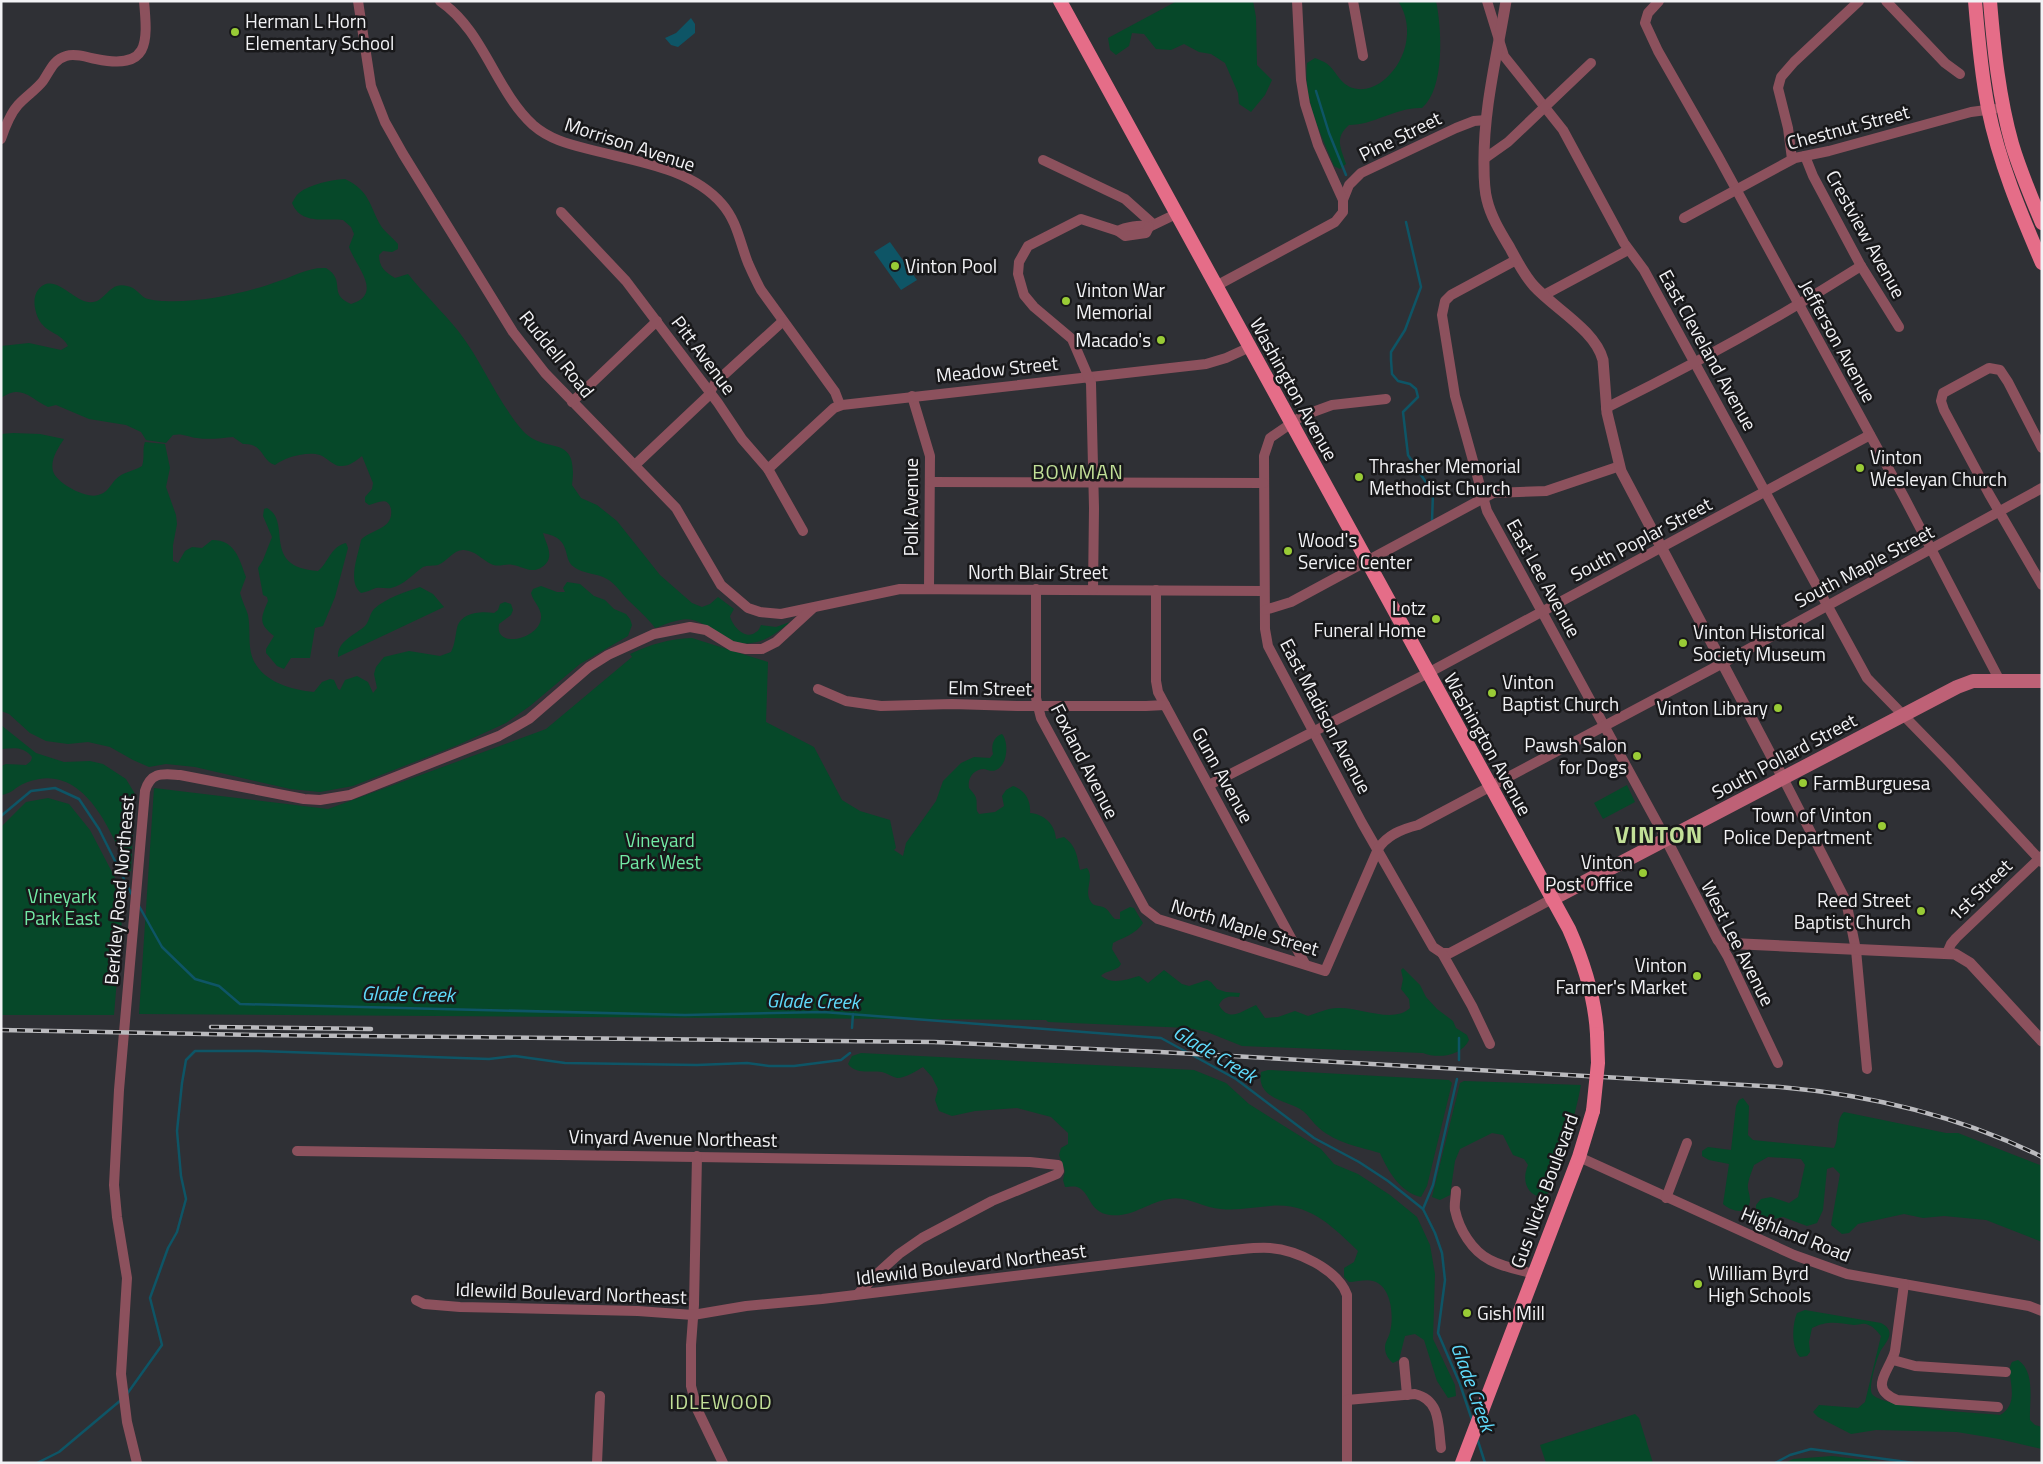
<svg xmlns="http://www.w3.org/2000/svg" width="2043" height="1464" viewBox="0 0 2043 1464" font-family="'Titillium Web',sans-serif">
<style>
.green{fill:#064829}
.water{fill:#0e5566}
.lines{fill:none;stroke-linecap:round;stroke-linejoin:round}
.stream{stroke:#0e5566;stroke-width:2.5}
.minor{stroke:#8c515d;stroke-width:10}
.tertiary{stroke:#8c515d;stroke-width:11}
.secondary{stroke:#be6176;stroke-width:14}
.primary{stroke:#e56d88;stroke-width:14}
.rail-casing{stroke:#bababe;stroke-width:4.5}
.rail{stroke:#18181a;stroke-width:2.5;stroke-dasharray:8;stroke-linecap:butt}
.primary-bridge{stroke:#e56d88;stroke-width:14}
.poi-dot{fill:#99cb36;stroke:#18181a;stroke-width:2}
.labels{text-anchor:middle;stroke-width:5;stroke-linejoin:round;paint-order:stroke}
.poi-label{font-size:19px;fill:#f2f2f5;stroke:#18181a;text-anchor:start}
.street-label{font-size:19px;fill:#f2f2f5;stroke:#18181a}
.park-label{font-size:19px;fill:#72eaa5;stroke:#18181a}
.neighbourhood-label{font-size:20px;letter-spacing:1px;fill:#c2e098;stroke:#18181a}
.water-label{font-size:20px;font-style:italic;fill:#60dbfc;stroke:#18181a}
.district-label{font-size:24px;font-weight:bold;letter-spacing:1px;fill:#c2e098;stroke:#18181a}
</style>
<rect width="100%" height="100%" fill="#2f3035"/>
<g class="green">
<path d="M1177 1H1253L1256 17 1257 65 1272 80 1265 95 1251 112 1239 104 1238 93 1225 63 1211 54 1199 52 1184 44 1171 50 1156 49 1144 34 1132 33 1129 46 1116 55 1110 50 1108 38Z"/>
<path d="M1398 1H1436C1442 29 1445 89 1422 108 1396 107 1374 125 1349 125 1334 138 1341 148 1346 164L1340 169 1334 166C1321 134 1303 99 1307 63L1315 58C1319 60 1323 61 1326 63 1338 72 1340 87 1358 89 1366 90 1373 87 1380 83 1406 65 1416 28 1398 1Z"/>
<path d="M345 179C370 191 369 205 381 226 385 232 393 238 398 244V249L392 252 383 251 379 255C379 267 385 272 395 278L408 274C424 294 443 312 459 332 483 363 497 401 523 431 546 456 579 431 572 485L581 498 597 505 617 521 660 575 692 603 702 607 710 604 718 597 734 609 730 616C732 626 746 641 756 632 759 631 760 627 761 625L776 627 790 622C767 641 749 652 720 635 711 629 704 623 693 620 681 617 667 624 655 628 647 617 638 610 628 600 621 593 616 584 607 579 597 573 583 574 574 567 561 558 574 539 543 533 546 544 556 558 542 567 532 574 524 567 513 565 505 563 499 568 491 564 481 559 476 551 464 550 454 549 448 561 438 565 434 566 427 565 423 567 413 574 404 585 391 588 386 589 381 587 376 588 370 590 367 592 361 593 347 582 358 556 361 540 371 529 394 530 391 509 388 496 377 503 369 505L365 502V497L372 489 373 483 362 456C356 461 348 467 340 466 334 466 327 458 320 455 307 451 285 457 275 465 261 461 264 443 243 444L233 437C222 438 209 440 197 438 188 437 183 433 173 435L166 443 146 440 141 432 126 425 89 419 56 405 48 407C29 398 22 384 1 398V346L29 343 61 350 68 346C59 329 40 335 35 308 34 303 34 295 38 290 53 271 72 300 88 302 106 305 107 281 127 286 135 287 139 294 145 298 150 300 158 301 164 301 199 303 247 293 279 281 295 276 308 267 326 268 347 281 327 294 351 304 384 294 356 267 349 247L354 234 351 227 343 220C324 218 301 225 292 203 294 200 296 195 299 193 310 184 331 180 345 179Z"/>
<path d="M13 433 40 434 64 439C58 448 50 460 53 471 56 483 86 499 98 495 107 493 110 486 115 480 124 471 132 472 142 466 145 457 142 449 145 442L165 444 170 468 166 487 176 515 177 524 173 545V561L178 563 185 551 192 547 202 548 212 540C235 540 239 558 246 577L240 593C242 601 246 608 248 615 250 626 249 636 250 647 253 679 288 690 314 692L322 682 330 679 334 680 338 689 340 690 345 680 357 676 368 682 373 693 377 688 374 674 376 667 384 657 409 651 440 656 451 652C455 644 455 637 457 628 461 612 481 611 494 613L498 610 500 604 505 602 511 604 513 610 511 615 499 624C494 649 539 640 541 618 542 608 533 602 531 593L533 589 541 586 557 592H565L563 588 567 582 580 584 594 596 605 600 614 609 626 614 630 619 632 625 628 636 580 664 530 706 506 723 458 745 353 786 320 792 290 789 195 767 166 764 149 767 133 760 110 747 88 742 68 744 46 741 30 733 9 714 1 711V434Z"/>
<path d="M267 508C293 522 260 567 318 571 329 562 330 547 346 543L348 548 335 597 323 626 315 628 310 658H291L284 669 277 666 266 653V649L274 636C259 624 260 619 268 601L267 597 263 595 258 568 263 560 272 537 263 516 264 509Z"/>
<path d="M420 587 433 594 444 607 338 657C337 641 355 635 365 626 369 622 370 613 374 609 386 598 405 592 420 587Z"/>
<path d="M692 638 768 662 766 722 814 747 842 800 860 811 890 820 896 848 894 850 903 856 906 843 936 801 943 781 961 763 974 757 990 758 993 754C991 746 993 737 1002 734 1009 742 1008 765 996 770 992 772 988 770 984 769 974 769 967 778 969 788 979 799 976 799 977 811L979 814 995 812 1004 806 1002 796 1006 790 1013 786C1025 790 1031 800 1030 813 1044 814 1055 824 1056 839L1064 837C1076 846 1077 855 1080 870L1087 868C1095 878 1083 891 1091 902 1094 907 1100 905 1105 908 1109 910 1111 916 1115 919H1120V912L1130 907 1134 908 1143 923C1136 934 1124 937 1113 943L1112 949 1121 964 1119 967C1114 971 1105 971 1101 976 1113 985 1125 980 1139 976L1148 983 1164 970 1182 984 1189 986 1207 980 1211 982 1217 989 1226 992 1240 993 1239 997C1231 996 1223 996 1219 1005 1229 1023 1242 1011 1256 1005L1265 1018 1278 1017 1295 1011 1308 1016C1317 1013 1328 1008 1338 1008 1360 1007 1393 1024 1410 1008L1409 999 1401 989 1403 979 1401 970 1403 968 1420 985 1426 997 1437 1009 1453 1021 1456 1028 1467 1035 1469 1040C1462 1056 1438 1059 1423 1053L1242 1046 1207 1032 1189 1028 1048 1022 1046 1020 139 1014 154 788 328 809 546 729 632 657 630 654C651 644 669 639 692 638Z"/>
<path d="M1 725 36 753 64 762 90 761 103 764 126 779 135 794 131 871 129 872C113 837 89 771 39 779 34 780 26 782 21 785 14 789 10 794 1 795V766L6 764 26 765 31 761 32 757C24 746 13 748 1 749Z"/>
<path d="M1627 785 1635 802 1603 819 1594 803Z"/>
<path d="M48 798 69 804 90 830 124 895 114 1015H1V827L26 802Z"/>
<path d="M861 1053 1194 1070 1226 1083 1249 1104 1321 1149 1334 1164 1358 1174 1390 1195 1417 1217 1430 1245 1435 1274 1433 1339 1455 1385 1456 1396 1448 1398 1437 1381 1424 1340 1415 1334 1405 1336 1399 1360 1393 1363C1388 1359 1385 1354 1385 1347 1385 1342 1389 1337 1390 1332 1394 1317 1392 1286 1373 1281 1366 1279 1356 1282 1349 1282L1344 1277V1268L1354 1262 1358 1251C1332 1226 1309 1202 1270 1206 1254 1207 1237 1211 1221 1209 1203 1208 1186 1195 1169 1199 1148 1202 1132 1218 1110 1215 1088 1212 1091 1192 1077 1187 1074 1186 1068 1187 1065 1187L1063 1180 1065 1171 1059 1155 1061 1148 1068 1144V1133L1051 1117 1017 1108 975 1111 952 1116 939 1111 935 1100 938 1089 932 1077 923 1067C916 1071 906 1078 897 1078 892 1077 887 1073 882 1072 870 1070 856 1075 848 1064L852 1056Z"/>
<path d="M1268 1070 1449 1080 1452 1083 1427 1186 1421 1197C1400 1192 1388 1171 1380 1153 1360 1147 1336 1143 1319 1128 1313 1123 1309 1116 1303 1111 1289 1100 1256 1100 1261 1072Z"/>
<path d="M1464 1081 1581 1085C1574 1123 1562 1157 1548 1193L1543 1198C1525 1194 1522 1179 1528 1165L1524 1159 1513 1155 1503 1135 1492 1133 1460 1149 1455 1161 1450 1195 1440 1200 1432 1197 1460 1083Z"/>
<path d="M1743 1098 1749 1106 1748 1135 1753 1140 1834 1148C1840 1137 1835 1120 1844 1112L1946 1133H1958L2040 1165 2042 1166V1242L1986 1220 1944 1216 1923 1218 1904 1214 1858 1224 1849 1233 1842 1234 1831 1225 1840 1174 1833 1167 1827 1169 1823 1210 1817 1223 1807 1226 1783 1217 1774 1219 1763 1218 1756 1212V1205L1761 1199 1771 1197 1789 1203 1798 1197 1805 1165 1801 1159 1768 1157 1754 1165C1752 1171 1749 1177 1748 1184 1747 1189 1750 1194 1750 1200 1749 1216 1732 1212 1723 1204L1729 1164 1709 1160 1702 1156V1151L1708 1147 1731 1150 1736 1106 1739 1100Z"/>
<path d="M1805 1310 1881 1323C1896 1331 1888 1340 1881 1350 1877 1357 1868 1388 1872 1394 1882 1408 1979 1413 2000 1415 2023 1402 2004 1374 2012 1362L2018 1360C2036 1372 2029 1402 2030 1420L2035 1425 2042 1427V1449L1999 1439 1957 1432 1876 1430 1851 1434 1818 1417 1813 1412 1819 1405 1858 1408 1865 1402 1881 1336C1877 1331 1873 1326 1866 1324 1862 1323 1858 1325 1854 1325 1838 1323 1828 1320 1812 1328L1809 1342 1810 1352 1807 1356 1800 1357C1791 1347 1792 1325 1797 1313Z"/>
<path d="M1635 1414 1639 1418 1653 1463H1546L1540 1445Z"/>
<path d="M1832 1456 1890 1463H1785L1793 1459Z"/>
</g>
<g class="water">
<path d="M691 18 695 24V33L678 47 671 45 665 38 676 33Z"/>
<path d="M890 242 917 280 901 290 874 252Z"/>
</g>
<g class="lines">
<g class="stream">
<path d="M1316 91 1329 133 1346 175"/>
<path d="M1406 222 1421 287 1405 330 1391 352V360L1392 374 1398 381 1410 384 1416 389 1418 397 1403 412 1408 455 1433 493 1432 521"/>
<path d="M1 816 31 791 55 788 79 799 99 829 132 895"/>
<path d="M139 906 162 947 195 979 219 986 240 1004 685 1015 823 1012 1161 1038 1236 1079 1314 1138 1359 1162 1388 1181 1423 1209 1435 1233 1442 1253 1445 1280 1438 1333 1460 1384 1472 1420"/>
<path d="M852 1028 853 1014"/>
<path d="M1459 1060V1038"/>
<path d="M1423 1209 1433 1185 1457 1079"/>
<path d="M127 1394 162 1345 150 1298 168 1248 177 1232 186 1199 181 1176 177 1131 182 1083 186 1060 195 1051H259L489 1059 515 1056 565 1063 697 1065 747 1063 769 1066H794L841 1060 850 1053"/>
<path d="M1477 1438 1485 1463"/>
<path d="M37 1463 59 1452 121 1400"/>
<path d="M1775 1463 1790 1455 1811 1449 1914 1463"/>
</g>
<g class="minor">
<path d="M358 1 371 86 385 122 403 154 513 332 545 373 676 508 721 585 748 608 760 612 781 614 900 589 1264 591"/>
<path d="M440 1C484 31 495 90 533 125 549 139 568 144 588 149 633 161 690 167 722 204 737 221 740 243 748 263 752 272 756 281 761 290L835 392 840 405"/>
<path d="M1353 1 1363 56"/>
<path d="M1487 1 1504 56 1563 130 1624 243 1644 270 1867 678 1949 762 2042 862"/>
<path d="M1659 1 1648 13 1645 23 1658 51 1718 156 1904 497 2000 681"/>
<path d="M1886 1 1945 63 1960 74"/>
<path d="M1 139C5 127 10 114 18 105 26 96 36 90 43 81 50 71 53 60 66 56 75 53 86 57 96 59 149 70 148 44 144 1"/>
<path d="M1805 156 1813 176 1861 266 1899 327"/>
<path d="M1484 159 1508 142 1591 63"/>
<path d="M1792 159 1788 128 1778 88 1781 77 1794 62 1859 1"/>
<path d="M1043 160 1125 199 1153 224"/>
<path d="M1343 200 1349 185 1361 173 1456 128 1474 121 1486 120"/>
<path d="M561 212 626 281 718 403 742 439 768 469 803 531"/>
<path d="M1684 218 1795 158 1829 151 1971 112 1994 109"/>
<path d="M1118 231C1125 227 1141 224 1149 227L1176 214"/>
<path d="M1516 260 1451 295 1445 301 1442 315 1455 396 1487 511 1666 839"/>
<path d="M1216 286 1335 222 1343 212V200L1318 145 1305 104 1301 80 1297 1"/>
<path d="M1544 295 1628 250"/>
<path d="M912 396 930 456 929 589"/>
<path d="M1386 399 1332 405 1302 416 1270 438 1264 456 1265 629 1268 646 1362 823 1433 947 1442 953H1450L1552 899"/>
<path d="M572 402 657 321"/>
<path d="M1606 408C1693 365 1779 318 1861 266"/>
<path d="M2042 448 2008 382 2000 370 1989 368 1943 393 1941 401 1944 410 1989 494 2042 585"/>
<path d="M635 465 708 396 715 383 783 321"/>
<path d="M768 469 834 408 842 405 1206 364 1226 358 1250 347"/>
<path d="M930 482 1264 483"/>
<path d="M1036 589V698L1041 718 1145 909 1158 919 1325 971 1378 849C1387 835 1402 829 1418 825L1723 663 2042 488"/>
<path d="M1093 590 1094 508 1091 383 1072 339 1034 307 1024 295 1018 274 1019 262 1028 246 1081 219 1118 231 1125 236 1146 233 1149 227"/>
<path d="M1156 590V681L1158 692 1305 964"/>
<path d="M1265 610 1291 602 1493 493 1546 491 1620 466"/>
<path d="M818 689 846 701 881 706 952 704 1017 706H1146L1165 705"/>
<path d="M1783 778 1846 901 1856 950 1867 1069"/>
<path d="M1209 785 1428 673 1870 435"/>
<path d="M1718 940 1728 957 1778 1063"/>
<path d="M1442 953 1472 1006 1490 1044"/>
<path d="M1947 953 1951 944 1956 938 2042 856"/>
<path d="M297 1151 1030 1162 1058 1165 1059 1171 1057 1174 992 1201 922 1238 899 1254 878 1273 858 1294"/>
<path d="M697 1156 694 1305 691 1345V1386L697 1409 723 1463"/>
<path d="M1579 1157 1794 1255 1847 1274 2029 1306 2042 1311"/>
<path d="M1456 1191C1456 1197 1454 1204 1455 1210 1459 1229 1472 1251 1490 1260 1503 1267 1520 1270 1534 1274"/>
<path d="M1666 1198 1687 1143"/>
<path d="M1904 1284 1895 1351C1890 1371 1867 1388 1897 1400L1998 1407"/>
<path d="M416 1300 424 1304 460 1307 638 1311 693 1315 746 1306 822 1299 1232 1250C1244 1249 1258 1247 1270 1248 1296 1250 1338 1269 1347 1295V1463"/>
<path d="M1893 1360 1915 1366 2006 1372"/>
<path d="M1404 1362 1407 1395"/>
<path d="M1347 1400 1415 1394C1441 1400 1438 1426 1441 1448"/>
<path d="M137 1463 127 1422 121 1374 127 1278 117 1217 114 1185 119 1090 145 791C151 771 163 774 180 775L304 799 320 800 350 795 499 736 529 719 589 667 608 655 654 634 690 627 706 630 732 646 746 649H762L776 642 813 608"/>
<path d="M597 1463 600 1396"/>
</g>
<g class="tertiary">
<path d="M1506 1C1497 56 1483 110 1484 166 1484 178 1484 189 1487 200 1491 217 1501 233 1510 248 1517 261 1524 275 1534 286 1555 309 1595 330 1603 360L1607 413 1621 471 1783 778"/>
<path d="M1666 839 1718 940 1722 943 1955 954 1970 963 2042 1041"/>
</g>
<path class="secondary" d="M1552 899 1957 687 1973 681H2042"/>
<g class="primary">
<path d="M1060 1 1569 929C1584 963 1595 997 1597 1034"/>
<path d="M1975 1C1978 37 1981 72 1988 108 1999 162 2020 212 2042 263"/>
<path d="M1990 1C1994 49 1999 98 2012 144 2020 171 2031 197 2042 223"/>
<path d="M1462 1463 1579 1157 1593 1111"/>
</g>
<defs>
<g id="rail">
<path d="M211 1027 371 1029"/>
<path d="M1 1030 257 1035 934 1042 1160 1052 1780 1087C1871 1095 1960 1116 2042 1157"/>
</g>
</defs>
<use href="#rail" class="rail-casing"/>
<use href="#rail" class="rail"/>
<path class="primary-bridge" d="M1593 1111 1598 1063 1597 1034"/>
</g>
<g class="poi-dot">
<circle cx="235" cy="32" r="5"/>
<circle cx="895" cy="266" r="5"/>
<circle cx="1066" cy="301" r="5"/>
<circle cx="1161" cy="340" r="5"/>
<circle cx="1860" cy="468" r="5"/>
<circle cx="1359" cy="477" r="5"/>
<circle cx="1288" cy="551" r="5"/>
<circle cx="1436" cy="619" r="5"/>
<circle cx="1683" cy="643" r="5"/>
<circle cx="1492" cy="693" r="5"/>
<circle cx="1778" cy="708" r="5"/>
<circle cx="1637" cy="756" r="5"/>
<circle cx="1803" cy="783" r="5"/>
<circle cx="1882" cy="826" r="5"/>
<circle cx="1643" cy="873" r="5"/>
<circle cx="1921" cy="911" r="5"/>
<circle cx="1697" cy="976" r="5"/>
<circle cx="1698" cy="1284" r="5"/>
<circle cx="1467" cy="1313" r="5"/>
</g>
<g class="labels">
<g class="poi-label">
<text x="245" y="28">Herman L Horn<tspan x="245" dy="22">Elementary School</tspan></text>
<text x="905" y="273">Vinton Pool</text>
<text x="1076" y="297">Vinton War<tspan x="1076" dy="22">Memorial</tspan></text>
<text x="1151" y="347" text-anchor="end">Macado's</text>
<text x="1870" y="464">Vinton<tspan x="1870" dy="22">Wesleyan Church</tspan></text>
<text x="1369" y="473">Thrasher Memorial<tspan x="1369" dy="22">Methodist Church</tspan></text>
<text x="1298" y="547">Wood's<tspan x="1298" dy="22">Service Center</tspan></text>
<text x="1426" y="615" text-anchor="end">Lotz<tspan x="1426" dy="22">Funeral Home</tspan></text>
<text x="1693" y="639">Vinton Historical<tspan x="1693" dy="22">Society Museum</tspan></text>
<text x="1502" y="689">Vinton<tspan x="1502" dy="22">Baptist Church</tspan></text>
<text x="1768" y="715" text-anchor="end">Vinton Library</text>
<text x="1627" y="752" text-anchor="end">Pawsh Salon<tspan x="1627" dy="22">for Dogs</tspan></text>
<text x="1813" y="790">FarmBurguesa</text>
<text x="1872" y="822" text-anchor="end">Town of Vinton<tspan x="1872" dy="22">Police Department</tspan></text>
<text x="1633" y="869" text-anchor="end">Vinton<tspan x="1633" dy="22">Post Office</tspan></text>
<text x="1911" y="907" text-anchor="end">Reed Street<tspan x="1911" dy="22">Baptist Church</tspan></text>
<text x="1687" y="972" text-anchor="end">Vinton<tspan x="1687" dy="22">Farmer's Market</tspan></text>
<text x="1708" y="1280">William Byrd<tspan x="1708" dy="22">High Schools</tspan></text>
<text x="1477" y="1320">Gish Mill</text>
</g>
<g class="street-label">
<text transform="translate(1848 127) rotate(-15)" y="7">Chestnut Street</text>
<text transform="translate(1400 136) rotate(-26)" y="7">Pine Street</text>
<text transform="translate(630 144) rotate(18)" y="7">Morrison Avenue</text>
<text transform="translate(1866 234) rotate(61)" y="7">Crestview Avenue</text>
<text transform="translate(1838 341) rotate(61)" y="7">Jefferson Avenue</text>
<text transform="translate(1708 350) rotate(61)" y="7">East Cleveland Avenue</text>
<text transform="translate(557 354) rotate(51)" y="7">Ruddell Road</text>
<text transform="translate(704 355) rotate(53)" y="7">Pitt Avenue</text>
<text transform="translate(997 369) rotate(-6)" y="7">Meadow Street</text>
<text transform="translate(1294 389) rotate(61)" y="7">Washington Avenue</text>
<text transform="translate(911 507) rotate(-90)" y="7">Polk Avenue</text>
<text transform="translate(1641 539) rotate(-28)" y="7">South Poplar Street</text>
<text transform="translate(1864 566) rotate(-28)" y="7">South Maple Street</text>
<text x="1038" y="579">North Blair Street</text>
<text transform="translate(1544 578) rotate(61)" y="7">East Lee Avenue</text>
<text transform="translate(990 688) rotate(1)" y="7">Elm Street</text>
<text transform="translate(1326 716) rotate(62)" y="7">East Madison Avenue</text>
<text transform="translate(1488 744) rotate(61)" y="7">Washington Avenue</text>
<text transform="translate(1784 756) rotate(-28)" y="7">South Pollard Street</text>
<text transform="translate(1085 761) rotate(63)" y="7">Foxland Avenue</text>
<text transform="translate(1223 775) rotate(61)" y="7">Gunn Avenue</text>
<text transform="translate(119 890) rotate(-85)" y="7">Berkley Road Northeast</text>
<text transform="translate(1980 890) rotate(-44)" y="7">1st Street</text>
<text transform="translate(1245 927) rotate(17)" y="7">North Maple Street</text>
<text transform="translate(1738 943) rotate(63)" y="7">West Lee Avenue</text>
<text transform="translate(673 1138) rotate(1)" y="7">Vinyard Avenue Northeast</text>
<text transform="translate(1544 1191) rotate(-70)" y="7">Gus Nicks Boulevard</text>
<text transform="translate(1796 1234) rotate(22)" y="7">Highland Road</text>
<text transform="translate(971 1264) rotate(-7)" y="7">Idlewild Boulevard Northeast</text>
<text transform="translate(571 1293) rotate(2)" y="7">Idlewild Boulevard Northeast</text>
</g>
<g class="park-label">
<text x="660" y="847">Vineyard<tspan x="660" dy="22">Park West</tspan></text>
<text x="62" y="903">Vineyark<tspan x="62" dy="22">Park East</tspan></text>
</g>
<g class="neighbourhood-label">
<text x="1078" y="479">BOWMAN</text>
<text x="721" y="1409">IDLEWOOD</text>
</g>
<g class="water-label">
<text transform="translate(408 994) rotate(1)" y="7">Glade Creek</text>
<text transform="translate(813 1001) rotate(1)" y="7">Glade Creek</text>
<text transform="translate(1215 1054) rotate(31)" y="7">Glade Creek</text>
<text transform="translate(1473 1387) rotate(70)" y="7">Glade Creek</text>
</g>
<g class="district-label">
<text x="1659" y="843">VINTON</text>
</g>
</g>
<rect width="2043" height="1464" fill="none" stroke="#f2f2f5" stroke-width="5"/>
</svg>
